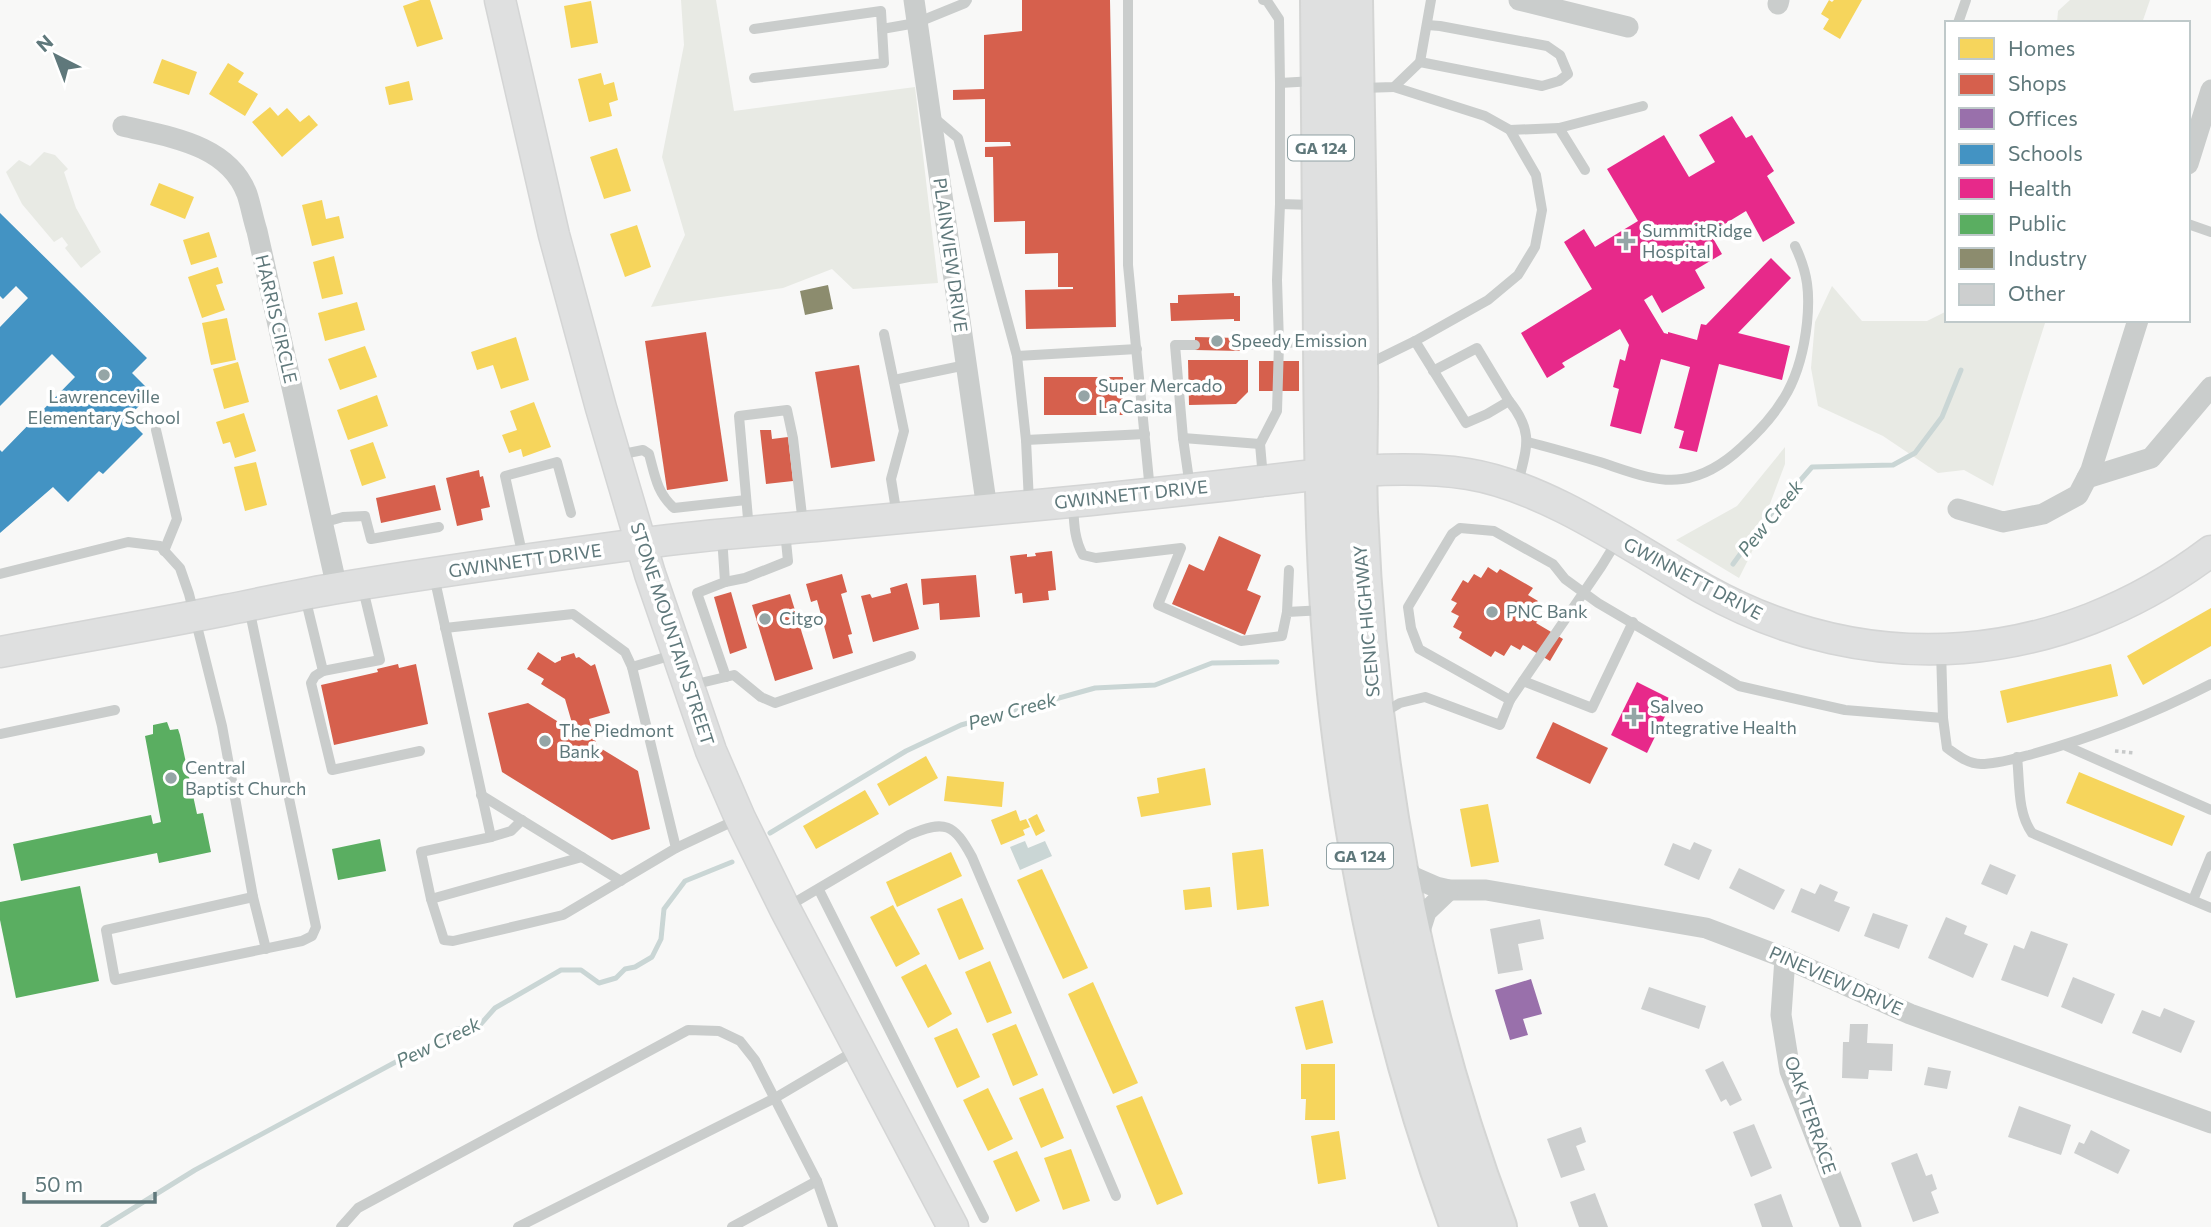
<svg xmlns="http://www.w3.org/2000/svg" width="2211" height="1227" viewBox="0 0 2211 1227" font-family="Commissioner,sans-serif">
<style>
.green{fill:#e8eae4}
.water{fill:#cad6d5}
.homes{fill:#f6d55c}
.shops{fill:#d6604d}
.offices{fill:#9970ab}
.schools{fill:#4393c3}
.health{fill:#e7298a}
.public{fill:#5aae61}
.industry{fill:#8c8c6e}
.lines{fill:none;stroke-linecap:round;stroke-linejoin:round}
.stream{stroke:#cad6d5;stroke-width:5}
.building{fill:#cdcfcf}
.secondary-casing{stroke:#d4d5d5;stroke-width:33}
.highway-casing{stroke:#d4d5d4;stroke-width:42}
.path{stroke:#c8caca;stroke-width:3.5;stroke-dasharray:3.5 3.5;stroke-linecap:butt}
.lane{stroke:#cacdcc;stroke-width:10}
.street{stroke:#cacdcc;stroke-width:21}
.secondary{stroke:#dfe0e0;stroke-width:30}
.highway{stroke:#dfe0e0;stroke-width:38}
.poi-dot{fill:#95a5a6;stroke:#fff;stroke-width:2.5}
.labels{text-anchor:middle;stroke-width:7;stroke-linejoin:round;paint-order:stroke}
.shield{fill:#fff;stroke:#8fa0a3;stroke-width:2}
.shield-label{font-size:16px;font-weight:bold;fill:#5f787b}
.poi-label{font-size:18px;fill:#5f787b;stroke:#fff;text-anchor:start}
.street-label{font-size:18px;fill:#5f787b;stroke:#fff}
.water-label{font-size:19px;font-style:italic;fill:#5e7c7a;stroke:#fff}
</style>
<rect width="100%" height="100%" fill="#f8f8f7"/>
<g class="green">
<path d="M681 0H716L734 111 915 87 938 283 853 289 832 269 783 288 651 307 685 235 662 157 684 45Z"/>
<path d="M2070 0H2150L2142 23H2057L2058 11Z"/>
<path d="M44 152 55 155 68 169 64 172 76 208 101 252 81 268 65 248 68 245 62 237 54 242 22 204 6 172 19 160 30 166Z"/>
<path d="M1832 286 1862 321H1927L1947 311V320H2046L1993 486 1964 470 1938 473 1883 436 1818 406 1811 368 1815 322Z"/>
<path d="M1785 447V464L1751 554 1739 578 1676 540 1737 506Z"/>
</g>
<path class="water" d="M1025 841 1028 848 1045 841 1052 856 1020 870 1010 847Z"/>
<g class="homes">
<path d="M420 0H430L443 39 417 47 403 6Z"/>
<path d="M1829 0 1832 2 1834 0H1862L1840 39 1823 29 1829 19 1821 14Z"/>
<path d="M591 1 598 43 571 48 564 6Z"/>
<path d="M162 59 197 72 189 95 153 83Z"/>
<path d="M228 63 244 73 238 82 258 94 245 116 209 94Z"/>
<path d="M601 73 604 85 614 82 618 100 609 103 612 116 589 122 578 79Z"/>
<path d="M409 81 413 100 389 105 385 87Z"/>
<path d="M270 107 278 116 287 108 300 122 309 115 318 125 282 157 252 122Z"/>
<path d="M617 148 631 191 604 199 590 157Z"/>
<path d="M159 183 194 197 185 219 150 205Z"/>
<path d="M322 200 326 219 339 216 344 238 312 246 302 205Z"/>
<path d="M637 225 651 267 625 277 610 234Z"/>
<path d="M209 232 217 257 191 265 183 240Z"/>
<path d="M334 256 343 294 322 299 313 262Z"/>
<path d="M218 267 223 283 216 285 225 310 202 318 188 277Z"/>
<path d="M357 302 365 330 325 341 318 313Z"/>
<path d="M227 318 236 360 211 365 202 323Z"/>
<path d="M516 337 529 380 501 389 493 365 477 370 471 352Z"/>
<path d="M365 346 377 377 340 390 328 359Z"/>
<path d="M238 362 249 402 224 409 213 369Z"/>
<path d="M377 395 388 426 348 440 337 410Z"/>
<path d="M534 402 551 447 523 457 521 449 509 453 502 435 517 430 510 411Z"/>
<path d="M244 413 256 451 235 458 230 442 223 444 216 422Z"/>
<path d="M373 442 386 478 362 486 350 450Z"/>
<path d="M256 462 267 505 245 511 234 467Z"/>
<path d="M2211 608V646L2143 685 2127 656Z"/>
<path d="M2111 664 2118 696 2007 723 2000 691Z"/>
<path d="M926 756 938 778 889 806 877 784Z"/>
<path d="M1205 768 1211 805 1141 817 1137 797 1159 793 1157 778Z"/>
<path d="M2079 772 2185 816 2172 846 2066 803Z"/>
<path d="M947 776 1004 782 1002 807 944 801Z"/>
<path d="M865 790 879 814 816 849 803 826Z"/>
<path d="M1488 804 1499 862 1471 867 1460 809Z"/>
<path d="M1016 810 1020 821 1026 819 1030 827 1023 830 1025 835 1001 845 991 820Z"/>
<path d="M1037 814 1045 831 1036 836 1028 819Z"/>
<path d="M1263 849 1269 906 1237 910 1232 853Z"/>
<path d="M951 852 962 876 897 907 886 882Z"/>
<path d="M1042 869 1088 968 1063 979 1017 880Z"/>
<path d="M1210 887 1212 907 1185 910 1183 890Z"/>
<path d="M962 898 984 949 959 960 937 909Z"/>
<path d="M893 905 920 954 896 967 870 917Z"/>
<path d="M990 961 1012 1013 987 1023 965 972Z"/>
<path d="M926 964 952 1014 928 1028 901 977Z"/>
<path d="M1093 982 1138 1083 1113 1094 1068 994Z"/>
<path d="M1323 1000 1333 1043 1306 1050 1295 1007Z"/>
<path d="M1016 1024 1038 1075 1013 1086 992 1034Z"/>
<path d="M957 1028 980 1077 957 1088 934 1038Z"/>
<path d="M1301 1064H1335V1120H1305L1306 1099H1301Z"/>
<path d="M988 1088 1013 1139 988 1151 963 1100Z"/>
<path d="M1043 1088 1064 1138 1041 1148 1019 1098Z"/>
<path d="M1142 1096 1183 1194 1157 1205 1116 1106Z"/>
<path d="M1339 1131 1346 1179 1318 1184 1311 1136Z"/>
<path d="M1071 1149 1090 1201 1063 1210 1044 1158Z"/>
<path d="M1017 1151 1040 1201 1016 1212 993 1161Z"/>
</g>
<g class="shops">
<path d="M1022 0H1110L1116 327 1026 329 1025 290 1073 289V287H1058V253L1025 254V221L994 222 993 157H985V147L1011 146 1010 142H985V99L953 100V90L984 89V35L1022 31Z"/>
<path d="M1234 293V296H1240V321H1234V319L1171 321 1170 303H1178V295Z"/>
<path d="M706 332 728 481 667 490 645 341Z"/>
<path d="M1195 337 1240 338V351L1195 350Z"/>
<path d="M1188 360H1248V392L1236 404 1189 405Z"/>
<rect x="1259" y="361" width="40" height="30"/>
<path d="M859 365 875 461 831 468 815 372Z"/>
<rect x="1044" y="377" width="79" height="38"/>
<path d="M760 430H771L772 439 788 437 793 481 766 484Z"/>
<path d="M479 470 480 477 483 476 490 507 481 509 483 520 457 526 446 478Z"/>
<path d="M435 485 441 510 381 523 376 498Z"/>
<path d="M1219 536 1261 555 1247 590 1261 596 1245 635 1172 604 1189 564 1204 571Z"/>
<path d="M1052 551 1056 590 1048 591 1049 600 1023 603 1022 593 1015 594 1010 556 1027 554V557L1036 556 1035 553Z"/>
<path d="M1488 567 1497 573 1500 569 1533 588 1528 595 1538 601 1531 613 1540 618 1536 623 1563 639 1550 661 1523 645 1520 650 1511 645 1504 656 1495 651 1491 657 1459 638 1462 632 1453 627 1459 616 1451 612 1457 603 1451 600 1463 580 1468 583 1474 574 1481 578Z"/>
<path d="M842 574 847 592 841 594 852 634 848 635 853 653 833 659 817 600 811 602 806 584Z"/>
<path d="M976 575 980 617 940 620 939 603 923 605 921 579Z"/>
<path d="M907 583 919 629 873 642 861 596 870 594 872 598 891 593 890 588Z"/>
<path d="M731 592 747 648 730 654 714 597Z"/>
<path d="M790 594 813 669 775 681 752 605Z"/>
<path d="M538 652 555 663 561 660V657L574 653 576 658 579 657 591 666 595 664 610 713 589 719 597 746 638 771 650 829 612 840 502 772 488 713 528 703 581 736 577 722 572 723 565 699 541 684 544 679 527 669Z"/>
<path d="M398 664 399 668 416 664 428 724 334 745 321 685 378 672 377 669Z"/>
<path d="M1553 722 1608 748 1590 784 1536 758Z"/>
</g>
<path class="offices" d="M1531 979 1542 1014 1523 1019 1528 1035 1510 1040 1495 990Z"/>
<path class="schools" d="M0 213 147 358 132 373 152 393 127 418 143 434 103 474 99 471 68 502 53 487 0 533V450L2 452 75 377 52 354 0 406V327L28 298 16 286 3 299 0 296Z"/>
<g class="health">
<path d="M1732 116 1746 138 1752 135 1774 171 1767 176 1795 223 1763 242 1746 211 1710 233 1722 254 1695 270 1705 288 1662 313 1652 295 1644 300 1664 333 1668 334V332L1697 340 1701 324 1706 325 1771 258 1791 278 1738 333 1790 346 1782 380 1719 364 1697 452 1679 448 1684 431 1674 428 1690 367 1661 359 1641 434 1610 426 1619 389 1613 387 1620 359 1625 361 1629 345 1620 329 1562 363 1565 367 1547 378 1521 333 1592 289 1564 242 1584 229 1595 247 1638 221 1607 169 1664 135 1689 177 1715 162 1699 135Z"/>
<path d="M1637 682 1673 700 1647 753 1611 735Z"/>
</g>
<g class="public">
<path d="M167 722 170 730 178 729 180 735 197 814 203 813 211 852 159 863 157 853 21 881 13 844 151 815 153 824 161 822 145 736 153 734V725Z"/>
<path d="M380 839 386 871 338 880 332 849Z"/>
<path d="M80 886 99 981 16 998 0 920V902Z"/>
</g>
<path class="industry" d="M828 285 833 309 805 315 800 291Z"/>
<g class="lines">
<g class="stream">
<path d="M1733 564 1763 523 1812 467 1893 465 1915 453 1942 417 1961 370"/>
<path d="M770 833 906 751 961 725 1095 688 1155 685 1212 663 1277 662"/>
<path d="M103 1227 195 1170 457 1029 479 1026 495 1008 561 970H581L599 983 616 978 625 969 635 967 652 957 661 939 664 909 685 881 732 862"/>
</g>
</g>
<g class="building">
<path d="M1694 842 1712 850 1699 880 1664 865 1673 843 1690 850Z"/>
<path d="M1990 864 2016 875 2007 895 1981 884Z"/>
<path d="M1739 868 1785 890 1774 910 1729 888Z"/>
<path d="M1820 884 1838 892 1834 901 1850 907 1839 932 1791 912 1801 888 1815 894Z"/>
<path d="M1873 913 1908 925 1899 949 1864 936Z"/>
<path d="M1946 917 1967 926 1964 934 1988 944 1973 978 1928 958Z"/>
<path d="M1540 919 1544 939 1518 944 1523 970 1498 974 1490 929Z"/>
<path d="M2031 931 2068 944 2048 997 2001 980 2014 945 2024 949Z"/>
<path d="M2073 977 2115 994 2102 1024 2061 1007Z"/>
<path d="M1649 987 1706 1006 1699 1029 1641 1009Z"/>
<path d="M2164 1008 2195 1021 2181 1053 2132 1033 2142 1010 2160 1017Z"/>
<path d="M1850 1024H1868L1867 1043 1893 1044 1892 1071 1869 1070 1868 1079 1842 1078 1843 1042H1849Z"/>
<path d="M1723 1061 1742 1100 1730 1106 1726 1099 1721 1102 1705 1070Z"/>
<path d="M1928 1067 1951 1071 1947 1089 1924 1085Z"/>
<path d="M2019 1106 2071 1125 2061 1155 2008 1137Z"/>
<path d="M1754 1124 1772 1168 1751 1177 1733 1132Z"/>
<path d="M1581 1127 1586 1142 1576 1146 1585 1170 1561 1178 1547 1139Z"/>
<path d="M2091 1130 2130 1150 2118 1174 2074 1153 2079 1142 2084 1144Z"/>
<path d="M1917 1153 1926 1176 1932 1174 1937 1189 1931 1192 1939 1213 1913 1222 1891 1163Z"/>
<path d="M1595 1193 1608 1227H1579L1570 1202Z"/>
<path d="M1781 1194 1793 1227H1762L1754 1204Z"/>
</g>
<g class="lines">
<defs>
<g id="secondary">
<path d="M500 0 554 235 601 408 650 574 711 751 740 818 785 909 953 1227"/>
<path d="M0 652C75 638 151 625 226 610 263 603 301 594 338 588 440 571 543 557 645 543 702 535 760 531 816 526 908 518 999 508 1091 500 1148 494 1205 488 1262 481 1328 473 1402 464 1468 474 1548 487 1634 549 1704 589 1871 682 2059 666 2211 551"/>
</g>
<g id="highway">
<path d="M1320 0C1320 115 1322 229 1323 343 1324 475 1325 606 1342 736 1363 903 1402 1069 1460 1227"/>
<path d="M1353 0C1355 123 1358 246 1358 369 1359 417 1356 464 1358 512 1368 754 1411 1000 1497 1227"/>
</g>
</defs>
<use href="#secondary" class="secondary-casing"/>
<use href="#highway" class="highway-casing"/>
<path class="path" d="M2115 751 2135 753"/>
<g class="lane">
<path d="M1128 0V265L1150 491"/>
<path d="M1263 0 1267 1 1279 19 1280 83 1314 81"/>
<path d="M1958 23 1966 0"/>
<path d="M754 29 881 11 884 63 754 78"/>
<path d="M882 29 916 23 965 3 967 0"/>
<path d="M1420 62 1542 86 1559 81 1568 74 1560 55 1547 46 1440 26 1427 25"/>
<path d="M1280 83V204L1314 205"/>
<path d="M1362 88 1394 87 1420 62 1431 0"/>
<path d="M932 116 958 138 1017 356"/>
<path d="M1559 128 1643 106"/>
<path d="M1510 130 1559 128 1585 170"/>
<path d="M1280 204 1277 280 1279 343 1317 342"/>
<path d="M2188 224 2211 232"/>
<path d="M884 334 904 431 891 479 897 516"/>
<path d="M1415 341 1466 423 1487 414 1509 401C1535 433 1526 448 1518 484"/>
<path d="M1240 345 1279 343 1277 411 1260 444 1263 478"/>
<path d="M1364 366 1415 341 1488 300 1518 275 1535 247 1542 210 1536 175 1510 130 1485 116 1394 87"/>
<path d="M1433 371 1477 348 1509 401"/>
<path d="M894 380 966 365"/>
<path d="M156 430 177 519 164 551"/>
<path d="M1183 438 1260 444"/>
<path d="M1026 440 1017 356 1137 349"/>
<path d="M1528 442C1552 448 1576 455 1600 462 1625 470 1655 483 1682 479 1705 476 1726 462 1742 447 1783 410 1801 378 1807 323 1810 293 1808 273 1795 246"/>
<path d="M618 455 643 450 649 454C655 476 657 493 674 508L746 500"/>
<path d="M1190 487 1183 438 1175 345H1195"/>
<path d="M1029 502 1026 440 1145 434"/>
<path d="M1073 504C1074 522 1074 539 1083 555L1096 558 1181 548 1158 605 1241 641 1282 636 1287 612 1324 610"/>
<path d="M322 523 343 517 365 516 371 539 439 527"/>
<path d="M749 530 739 416 787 410 793 438 803 524"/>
<path d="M722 536 725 582 697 593 726 677"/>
<path d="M523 557 505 476 557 462 571 513"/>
<path d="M0 574 128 542 160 546 180 568 189 594 222 726 253 897 266 949"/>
<path d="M434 576 491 837 421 852 431 899 444 940 453 941 563 915 676 848 738 819"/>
<path d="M725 582 745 578 788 561 785 531"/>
<path d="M305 597 323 671 380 660 362 585"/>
<path d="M249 608 316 927 312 936 302 941 115 980 106 930 253 897"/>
<path d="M1287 612 1289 570"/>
<path d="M445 628 573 614 625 652 632 667 676 848"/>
<path d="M1941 650 1943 718 1947 748C1957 755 1968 764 1981 764 1997 764 2013 759 2029 755 2091 738 2153 714 2211 684"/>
<path d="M632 667 676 654"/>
<path d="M323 671 315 676 311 683 332 770 420 751"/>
<path d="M1523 681 1601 567 1617 541"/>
<path d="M692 685 734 675 761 697 775 703 911 656"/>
<path d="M1510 700 1523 681 1592 708 1633 622"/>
<path d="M1383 713 1400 703 1425 697 1500 725 1510 700 1419 649 1411 628 1408 607 1452 534 1460 528 1494 531 1553 564 1565 579 1598 603 1739 686 1845 710 1943 718"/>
<path d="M0 734 115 710"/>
<path d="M2064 745 2211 810"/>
<path d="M2017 757C2020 783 2017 812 2032 833L2211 908"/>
<path d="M481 795 621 881"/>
<path d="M491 837 511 831 522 820"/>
<path d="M819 890 984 1218"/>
<path d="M431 899 582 857"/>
<path d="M2193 900 2211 856"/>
<path d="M787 907 909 835C945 819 954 824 972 857L1116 1196"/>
<path d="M341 1227 358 1208 688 1030 719 1031 740 1041 755 1060 817 1181 833 1227"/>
<path d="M518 1227 775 1098 858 1049"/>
<path d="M732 1227 817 1181"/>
</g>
<g class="street">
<path d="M914 0 987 509"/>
<path d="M1519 0 1628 27"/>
<path d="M1778 4 1779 0"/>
<path d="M123 126C169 137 228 144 247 194 251 206 253 219 257 231L337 588"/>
<path d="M2188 164 2211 90"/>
<path d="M2087 478 2151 458 2211 387"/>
<path d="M1958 509 2003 522 2043 514 2078 495 2091 470 2138 320"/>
<path d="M1399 860 1413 877 1436 887 1449 890H1486L1706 928 1785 958 1910 1014 2211 1123"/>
<path d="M1418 937 1426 912 1449 890"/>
<path d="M1785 958 1781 1015 1790 1071 1851 1227"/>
</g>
<use href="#secondary" class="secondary"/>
<use href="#highway" class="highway"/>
</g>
<g class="poi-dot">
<path d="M1622.5 230.5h7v7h7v7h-7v7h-7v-7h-7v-7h7z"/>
<circle cx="1217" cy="341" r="7"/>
<circle cx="104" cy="375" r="7"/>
<circle cx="1084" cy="396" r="7"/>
<circle cx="1492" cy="612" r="7"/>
<circle cx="765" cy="619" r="7"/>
<path d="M1630.5 706.5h7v7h7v7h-7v7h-7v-7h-7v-7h7z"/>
<circle cx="545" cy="741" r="7"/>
<circle cx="171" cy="778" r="7"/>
</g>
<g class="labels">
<g class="shield">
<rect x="1288" y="135.5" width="66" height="25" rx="5"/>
<rect x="1327" y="843.5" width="66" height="25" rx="5"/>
</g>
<g class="shield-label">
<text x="1321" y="154">GA 124</text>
<text x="1360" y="862">GA 124</text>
</g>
<g class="poi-label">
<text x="1642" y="237">SummitRidge<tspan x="1642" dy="21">Hospital</tspan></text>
<text x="1231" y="347">Speedy Emission</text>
<text x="1098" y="392">Super Mercado<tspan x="1098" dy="21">La Casita</tspan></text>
<text x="104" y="403" text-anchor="middle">Lawrenceville<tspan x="104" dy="21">Elementary School</tspan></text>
<text x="1506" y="618">PNC Bank</text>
<text x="779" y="625">Citgo</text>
<text x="1650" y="713">Salveo<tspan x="1650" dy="21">Integrative Health</tspan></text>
<text x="559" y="737">The Piedmont<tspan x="559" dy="21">Bank</tspan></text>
<text x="185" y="774">Central<tspan x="185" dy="21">Baptist Church</tspan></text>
</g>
<g class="street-label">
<text transform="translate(950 255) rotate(82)" y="6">PLAINVIEW DRIVE</text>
<text transform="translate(276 319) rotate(77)" y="6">HARRIS CIRCLE</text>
<text transform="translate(1131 495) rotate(-6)" y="6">GWINNETT DRIVE</text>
<text transform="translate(525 561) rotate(-8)" y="6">GWINNETT DRIVE</text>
<text transform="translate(1693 579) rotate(28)" y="6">GWINNETT DRIVE</text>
<text transform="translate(1367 621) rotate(-95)" y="6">SCENIC HIGHWAY</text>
<text transform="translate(672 634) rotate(72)" y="6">STONE MOUNTAIN STREET</text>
<text transform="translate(1836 981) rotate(24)" y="6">PINEVIEW DRIVE</text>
<text transform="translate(1810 1115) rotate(71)" y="6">OAK TERRACE</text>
</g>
<g class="water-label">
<text transform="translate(1770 518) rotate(-51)" y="7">Pew Creek</text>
<text transform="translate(1012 711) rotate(-16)" y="7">Pew Creek</text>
<text transform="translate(438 1042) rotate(-26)" y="7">Pew Creek</text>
</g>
</g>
<rect x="1945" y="21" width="245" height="301" fill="#ffffff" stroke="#bfc9ca" stroke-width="2"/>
<rect x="1959" y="38" width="35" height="21" fill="#f6d55c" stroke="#bfc9ca" stroke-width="2"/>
<text x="2008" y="56" font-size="21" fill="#5f787b">Homes</text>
<rect x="1959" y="74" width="35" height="21" fill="#d6604d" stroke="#bfc9ca" stroke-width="2"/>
<text x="2008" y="91" font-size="21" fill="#5f787b">Shops</text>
<rect x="1959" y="108" width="35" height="21" fill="#9970ab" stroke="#bfc9ca" stroke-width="2"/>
<text x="2008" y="126" font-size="21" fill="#5f787b">Offices</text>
<rect x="1959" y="144" width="35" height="21" fill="#4393c3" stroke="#bfc9ca" stroke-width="2"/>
<text x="2008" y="161" font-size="21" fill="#5f787b">Schools</text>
<rect x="1959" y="178" width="35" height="21" fill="#e7298a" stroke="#bfc9ca" stroke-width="2"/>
<text x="2008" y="196" font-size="21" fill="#5f787b">Health</text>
<rect x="1959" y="214" width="35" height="21" fill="#5aae61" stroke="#bfc9ca" stroke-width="2"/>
<text x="2008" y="231" font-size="21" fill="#5f787b">Public</text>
<rect x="1959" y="248" width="35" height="21" fill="#8c8c6e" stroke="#bfc9ca" stroke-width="2"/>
<text x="2008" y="266" font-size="21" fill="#5f787b">Industry</text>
<rect x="1959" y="284" width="35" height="21" fill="#cdcfcf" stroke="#bfc9ca" stroke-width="2"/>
<text x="2008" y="301" font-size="21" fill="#5f787b">Other</text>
<g transform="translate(56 56) rotate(318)" stroke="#ffffff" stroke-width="5" paint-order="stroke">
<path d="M0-5L12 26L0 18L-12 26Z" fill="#5f787b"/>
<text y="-10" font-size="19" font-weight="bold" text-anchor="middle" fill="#5f787b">N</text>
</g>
<path d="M24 1192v10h131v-10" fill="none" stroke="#5f787b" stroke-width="3.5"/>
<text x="35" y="1192" font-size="21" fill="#5f787b" stroke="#ffffff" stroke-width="5" paint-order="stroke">50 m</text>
</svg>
